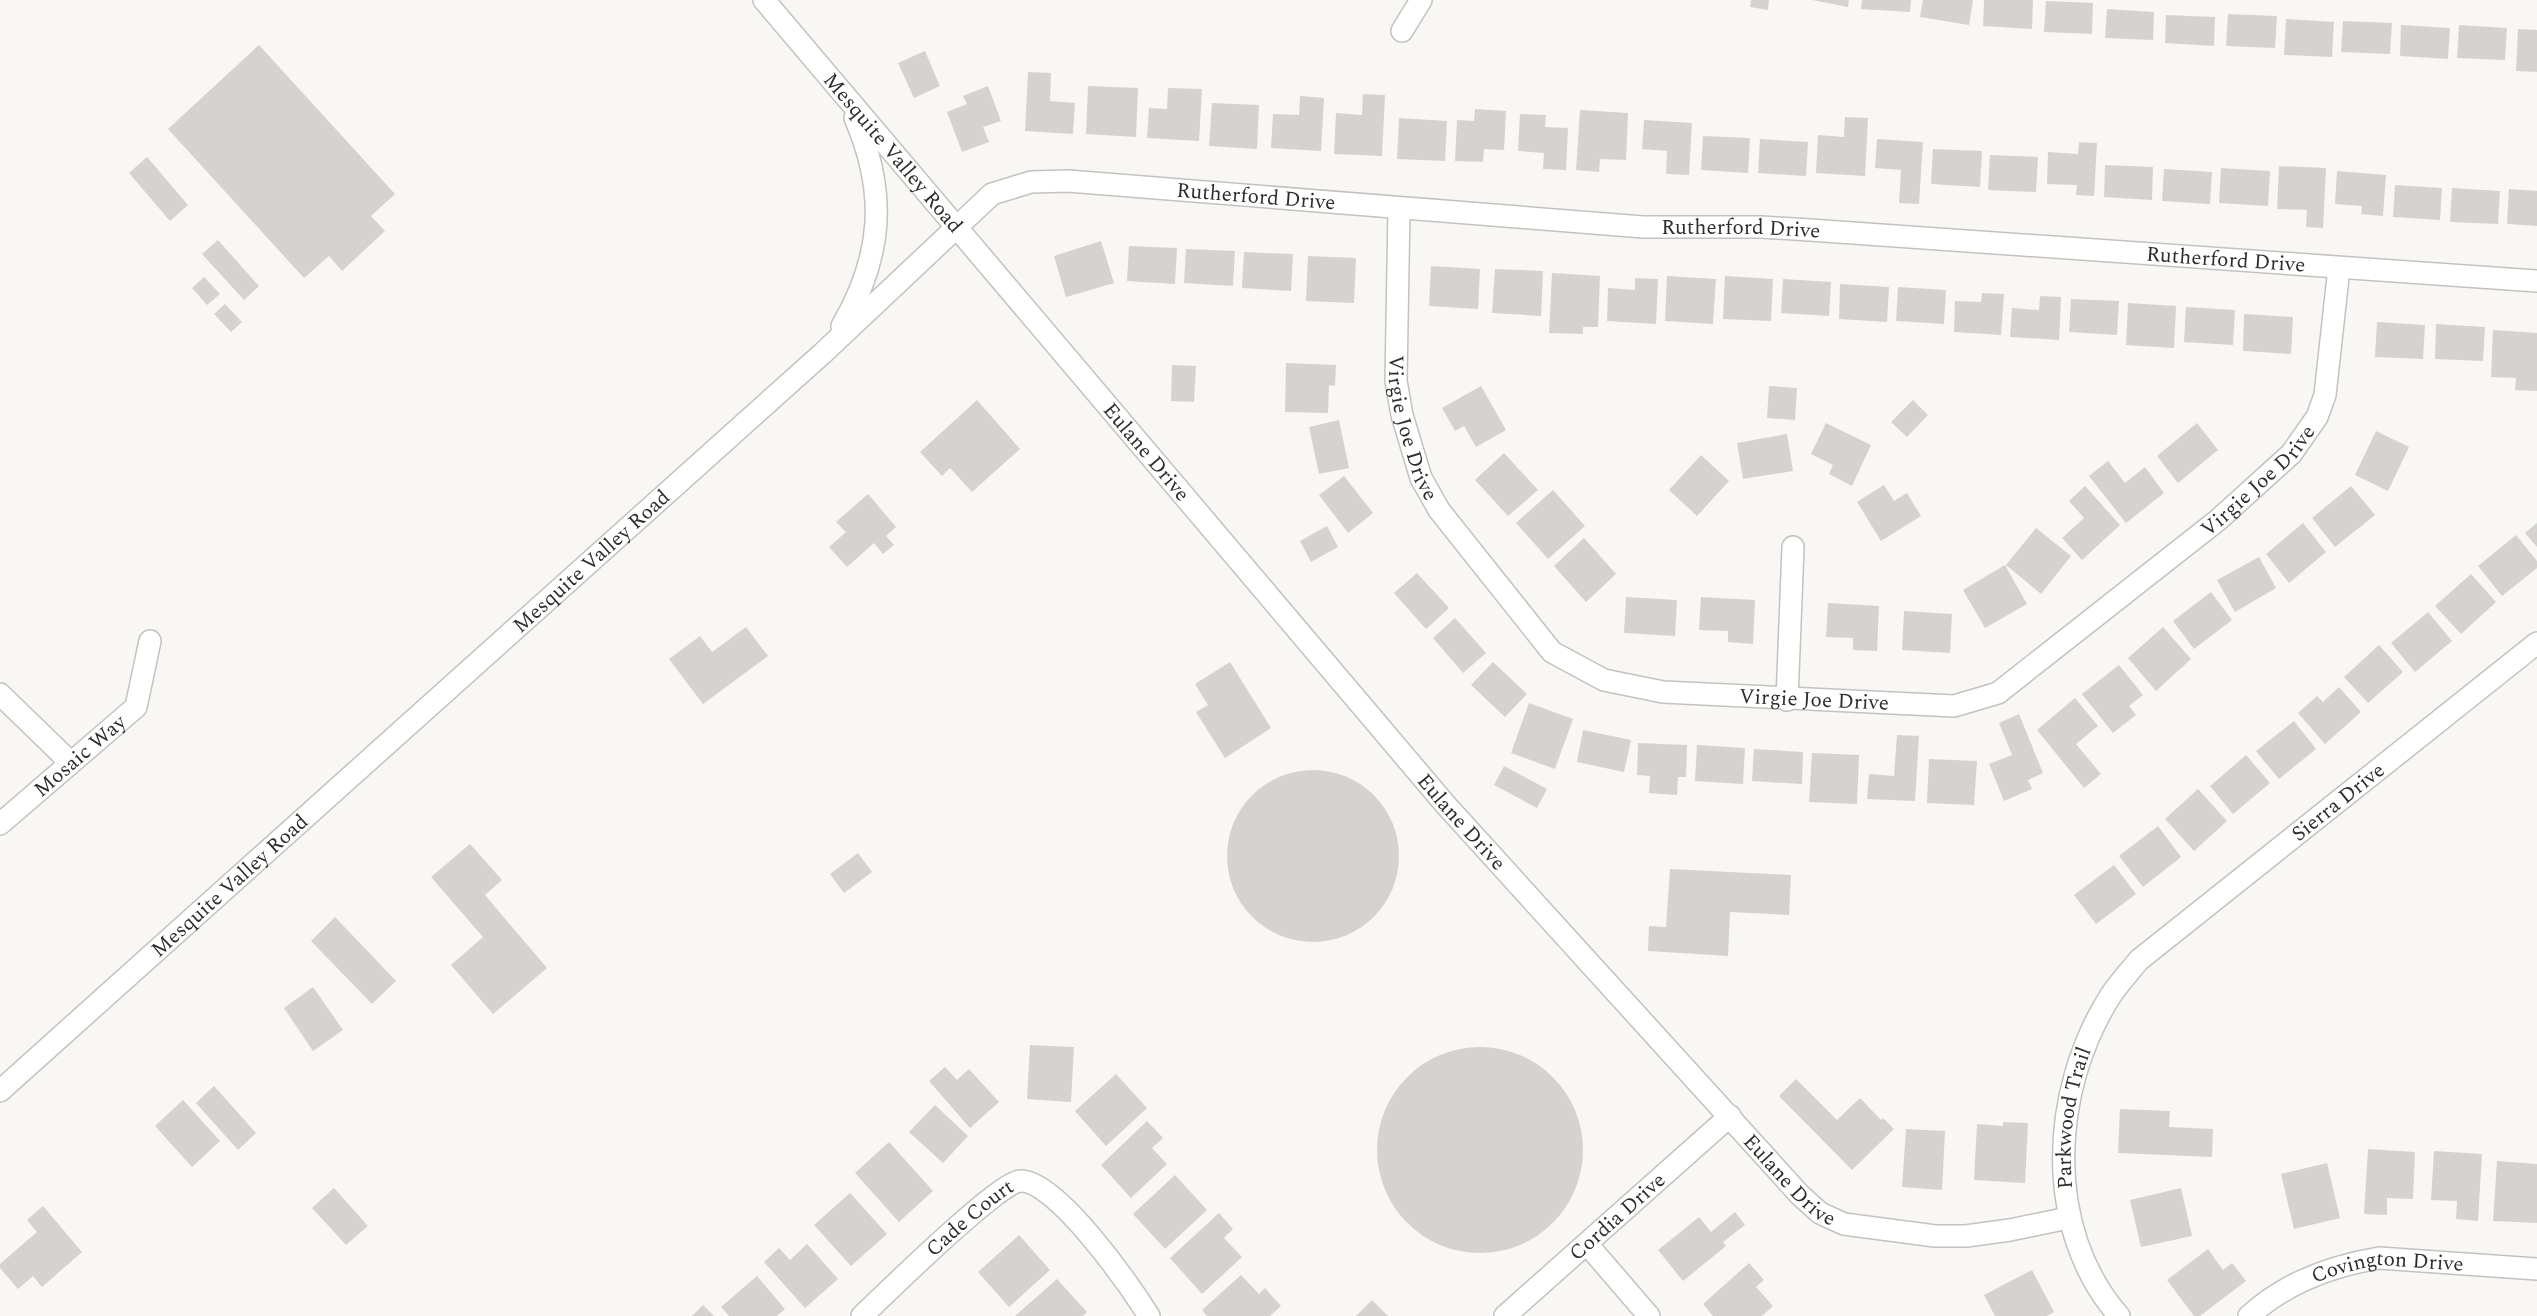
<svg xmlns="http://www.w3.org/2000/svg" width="2537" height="1316" viewBox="0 0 2537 1316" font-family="Spectral,serif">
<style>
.building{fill:#d4d3d1}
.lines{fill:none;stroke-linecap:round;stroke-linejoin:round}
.minor-casing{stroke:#c3c2bf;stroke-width:24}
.minor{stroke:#fff;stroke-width:21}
.labels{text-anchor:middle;stroke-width:4.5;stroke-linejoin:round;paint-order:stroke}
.street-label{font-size:21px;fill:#2d2d2c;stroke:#fff}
</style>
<rect width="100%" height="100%" fill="#f8f7f4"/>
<g class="building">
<path d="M1751 0H1769L1768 10 1750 7Z"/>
<path d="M1812 0H1849L1848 7Z"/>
<path d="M1862 0H1911L1910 12 1861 9Z"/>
<path d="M1923 0H1973L1969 25 1920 17Z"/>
<path d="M1984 0H2033L2032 29 1983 26Z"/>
<path d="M2046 1 2093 3 2092 34 2044 32Z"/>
<path d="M2107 9 2154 12 2153 40 2105 38Z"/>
<path d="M2228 14 2277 16 2275 48 2226 46Z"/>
<path d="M2166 15 2215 17 2214 46 2165 43Z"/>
<path d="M2286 19 2334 22 2332 57 2284 55Z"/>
<path d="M2343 21 2392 23 2390 54 2341 52Z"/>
<path d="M2401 25 2450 28 2448 59 2400 56Z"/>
<path d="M2459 25 2507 28 2505 60 2457 58Z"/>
<path d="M2518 29 2537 30V72L2516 71Z"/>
<path d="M259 45 395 194 371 216 385 231 342 271 329 256 304 278 168 129Z"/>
<path d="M925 51 940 86 914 98 898 63Z"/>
<path d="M1028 72 1051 73 1050 101 1075 103 1073 134 1025 131Z"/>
<path d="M988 86 1001 121 983 127 989 142 962 152 947 112 967 104 963 96Z"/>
<path d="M1088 86 1138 88 1136 137 1086 134Z"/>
<path d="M1168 88 1202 89 1199 141 1147 138 1149 108 1167 109Z"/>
<path d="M1363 94 1385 95 1382 156 1334 154 1336 113 1362 115Z"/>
<path d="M1300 96 1324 98 1321 151 1271 148 1273 114 1299 115Z"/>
<path d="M1212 103 1259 105 1257 149 1209 146Z"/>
<path d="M1475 109 1506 111 1504 150 1484 149 1483 162 1455 161 1457 120 1474 121Z"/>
<path d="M1580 110 1628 113 1626 160 1600 159 1599 172 1576 170Z"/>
<path d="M1520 114 1546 115 1545 127 1568 128 1566 170 1543 169 1544 153 1518 151Z"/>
<path d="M1845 117 1868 118 1865 176 1816 173 1818 135 1844 137Z"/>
<path d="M1399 118 1447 121 1445 161 1397 159Z"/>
<path d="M1644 120 1692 123 1689 175 1666 174 1667 151 1642 149Z"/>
<path d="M1703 136 1750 138 1748 173 1701 170Z"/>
<path d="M1760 139 1808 142 1806 176 1758 173Z"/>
<path d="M1877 139 1923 142 1919 204 1899 203 1901 170 1875 168Z"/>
<path d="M2079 142 2097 143 2094 196 2076 195 2077 185 2047 184 2048 152 2078 154Z"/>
<path d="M1933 149 1982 151 1980 187 1931 184Z"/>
<path d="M1990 155 2038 157 2036 192 1988 190Z"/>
<path d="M147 157 188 205 170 221 129 173Z"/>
<path d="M2105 165 2153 167 2152 200 2104 197Z"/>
<path d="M2279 166 2326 168 2323 228 2306 227 2307 210 2277 209Z"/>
<path d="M2221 168 2270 171 2268 206 2219 203Z"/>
<path d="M2164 169 2212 172 2210 204 2162 201Z"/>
<path d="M2337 171 2386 175 2383 216 2361 214 2362 206 2335 204Z"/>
<path d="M2395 185 2442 188 2440 220 2393 217Z"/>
<path d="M2452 188 2500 191 2498 224 2450 222Z"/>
<path d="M2509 189 2537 191V226L2507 224Z"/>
<path d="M218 240 259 286 244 300 202 254Z"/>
<path d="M1101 241 1114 283 1066 297 1054 256Z"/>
<path d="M1129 246 1177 248 1175 284 1127 281Z"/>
<path d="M1186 249 1235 251 1233 286 1184 283Z"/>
<path d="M1244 252 1293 254 1291 291 1242 288Z"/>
<path d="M1308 256 1356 258 1354 303 1306 301Z"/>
<path d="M1431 266 1480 269 1478 309 1429 306Z"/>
<path d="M1495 269 1543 271 1541 316 1492 313Z"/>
<path d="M1552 273 1600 276 1598 327H1583V334L1549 333Z"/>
<path d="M1667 276 1716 279 1713 324 1665 321Z"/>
<path d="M1725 276 1773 279 1771 321 1723 319Z"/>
<path d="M204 277 220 294 207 305 192 288Z"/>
<path d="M1635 278 1658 279 1656 324 1607 321 1608 288 1635 290Z"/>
<path d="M1783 279 1831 282 1829 316 1781 313Z"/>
<path d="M1840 284 1889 287 1887 322 1839 319Z"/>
<path d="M1898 287 1946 290 1944 324 1896 321Z"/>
<path d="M1982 293 2004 294 2001 335 1954 332 1955 301 1981 302Z"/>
<path d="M2040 296 2061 297 2059 340 2010 337 2012 308 2039 310Z"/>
<path d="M2071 299 2119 301 2117 335 2069 332Z"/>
<path d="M2128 303 2176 306 2174 348 2126 345Z"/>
<path d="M225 304 242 322 231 332 214 314Z"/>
<path d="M2186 307 2235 310 2233 345 2184 342Z"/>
<path d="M2244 314 2293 317 2291 354 2243 351Z"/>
<path d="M2377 322 2425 325 2423 359 2375 357Z"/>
<path d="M2436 324 2485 327 2483 361 2435 359Z"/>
<path d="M2493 330 2537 333V391L2515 390 2516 378 2491 377Z"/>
<path d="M1286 363 1336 365 1335 386 1329 385 1328 413 1285 412Z"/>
<path d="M1172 365 1196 366 1194 402 1171 401Z"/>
<path d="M1481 386 1506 430 1476 447 1464 426 1455 431 1442 408Z"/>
<path d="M1769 386 1797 388 1795 420 1767 418Z"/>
<path d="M977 400 1020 449 972 492 950 468 942 476 920 452Z"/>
<path d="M1913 400 1928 415 1907 437 1891 422Z"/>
<path d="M1339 420 1349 468 1319 474 1309 427Z"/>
<path d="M1826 423 1871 445 1852 486 1829 474 1833 465 1811 454Z"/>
<path d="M2197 423 2218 450 2178 483 2157 456Z"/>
<path d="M2376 431 2409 447 2388 491 2355 475Z"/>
<path d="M1787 434 1793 471 1743 479 1737 443Z"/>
<path d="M1504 453 1538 490 1508 516 1475 480Z"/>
<path d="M1701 455 1729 481 1697 516 1669 490Z"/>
<path d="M2108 461 2125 483 2145 467 2164 493 2126 523 2089 476Z"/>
<path d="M1344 476 1373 513 1348 533 1319 495Z"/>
<path d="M1884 485 1894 501 1907 493 1921 516 1881 541 1857 502Z"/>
<path d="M2085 486 2120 525 2082 560 2062 538 2084 518 2069 501Z"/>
<path d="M2351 486 2375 515 2335 547 2312 518Z"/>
<path d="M1553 490 1585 526 1548 559 1516 523Z"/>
<path d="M868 494 896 527 886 536 894 545 883 554 874 543 847 567 829 547 846 532 836 522Z"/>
<path d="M2303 523 2326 552 2289 583 2266 554Z"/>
<path d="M2537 523V547L2525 533Z"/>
<path d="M1327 526 1338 547 1311 562 1300 541Z"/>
<path d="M2036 528 2071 556 2041 594 2006 565Z"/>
<path d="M2516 535 2537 561V568L2502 596 2478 566Z"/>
<path d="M1584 538 1616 574 1586 602 1554 566Z"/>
<path d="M2259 557 2276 588 2235 612 2217 580Z"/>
<path d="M2005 565 2027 604 1985 628 1963 590Z"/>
<path d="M1417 573 1449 608 1426 629 1394 593Z"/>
<path d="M2471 574 2496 602 2461 634 2435 606Z"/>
<path d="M2211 592 2232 620 2194 649 2173 621Z"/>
<path d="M1626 597 1677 600 1675 636 1624 633Z"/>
<path d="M1701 597 1755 600 1753 644 1728 642V631L1699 630Z"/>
<path d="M1828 603 1879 606 1877 651 1853 650V638L1826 637Z"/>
<path d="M1904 611 1952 614 1950 653 1902 650Z"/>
<path d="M2428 612 2452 641 2415 672 2391 643Z"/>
<path d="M1455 618 1486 653 1463 673 1433 638Z"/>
<path d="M746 627 768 656 703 704 669 659 700 636 712 652Z"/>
<path d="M2163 627 2191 659 2156 691 2128 658Z"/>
<path d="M2379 645 2403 672 2368 703 2344 677Z"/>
<path d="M1230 662 1271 728 1225 758 1196 712 1208 705 1195 684Z"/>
<path d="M1493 662 1527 694 1505 717 1471 685Z"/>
<path d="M2119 665 2143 695 2129 706 2136 715 2113 733 2082 694Z"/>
<path d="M2339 687 2361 712 2325 744 2298 713 2317 696 2323 702Z"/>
<path d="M2075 698 2098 726 2076 744 2101 774 2084 788 2037 730Z"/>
<path d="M1529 703 1573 719 1555 769 1511 753Z"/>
<path d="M2019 714 2043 773 2028 780 2032 789 2004 801 1989 764 2012 755 1999 723Z"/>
<path d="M2294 721 2316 749 2279 779 2256 751Z"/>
<path d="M1583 730 1631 740 1624 772 1577 762Z"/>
<path d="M1897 735 1919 736 1915 801 1867 799 1869 774 1894 776Z"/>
<path d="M1638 743 1687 745 1686 777H1678L1677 795 1649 793 1650 776 1637 775Z"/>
<path d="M1697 745 1745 748 1743 784 1695 781Z"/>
<path d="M1754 749 1803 752 1802 784 1752 781Z"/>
<path d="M1812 753 1859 755 1857 804 1809 802Z"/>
<path d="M2246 755 2270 783 2233 814 2210 786Z"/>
<path d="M1929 759 1977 761 1974 805 1927 803Z"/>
<path d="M1504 766 1547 789 1537 808 1494 785Z"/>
<circle cx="1313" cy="856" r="86"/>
<path d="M2198 789 2227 821 2194 851 2165 819Z"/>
<path d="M2158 826 2181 857 2143 887 2119 856Z"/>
<path d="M470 844 502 880 485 895 547 968 493 1014 451 965 483 937 431 877Z"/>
<path d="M858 853 872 872 844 893 830 874Z"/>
<path d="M2114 865 2136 894 2096 924 2074 895Z"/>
<path d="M1670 869 1791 875 1789 915 1730 912 1728 956 1648 951 1649 926 1666 927Z"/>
<path d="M335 917 396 981 372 1004 311 941Z"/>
<path d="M313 987 343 1030 313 1051 284 1008Z"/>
<path d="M1030 1045 1074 1047 1071 1102 1027 1099Z"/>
<circle cx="1480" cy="1150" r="103"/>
<path d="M945 1067 957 1080 969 1069 999 1102 970 1128 929 1081Z"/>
<path d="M1116 1074 1147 1108 1106 1146 1075 1111Z"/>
<path d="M1796 1079 1837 1120 1860 1098 1881 1120 1883 1118 1894 1129 1852 1170 1779 1096Z"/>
<path d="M214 1086 256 1133 238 1150 196 1103Z"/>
<path d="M183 1100 220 1141 192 1167 155 1126Z"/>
<path d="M935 1105 968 1136 943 1163 909 1132Z"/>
<path d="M2120 1109 2170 1111 2169 1127 2213 1129 2212 1157 2118 1153Z"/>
<path d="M1147 1121 1163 1138 1152 1148 1167 1164 1131 1198 1101 1165Z"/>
<path d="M2003 1122 2028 1123 2025 1183 1974 1180 1977 1124 2003 1126Z"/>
<path d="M1906 1129 1945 1131 1942 1190 1902 1187Z"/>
<path d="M889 1142 933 1191 899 1222 855 1173Z"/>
<path d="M2368 1149 2415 1152 2413 1199 2387 1198V1215L2364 1214Z"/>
<path d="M2434 1151 2482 1154 2478 1221 2456 1219 2457 1201 2431 1200Z"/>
<path d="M2497 1161 2537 1164V1223L2493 1221Z"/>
<path d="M2327 1163 2340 1218 2294 1229 2281 1174Z"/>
<path d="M1175 1175 1207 1210 1165 1249 1133 1214Z"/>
<path d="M334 1188 368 1226 346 1245 312 1208Z"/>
<path d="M2181 1188 2192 1236 2141 1247 2130 1200Z"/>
<path d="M850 1193 887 1234 851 1266 814 1225Z"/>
<path d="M43 1206 82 1252 42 1287 33 1276 18 1289 0 1268V1264L37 1232 27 1220Z"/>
<path d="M1735 1212 1745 1225 1723 1242 1726 1246 1683 1281 1658 1250 1699 1217 1711 1232Z"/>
<path d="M1219 1213 1233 1229 1224 1238 1242 1257 1202 1294 1170 1258Z"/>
<path d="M1019 1235 1050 1270 1009 1307 978 1272Z"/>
<path d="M807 1244 838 1279 805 1308 764 1262 779 1248 790 1260Z"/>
<path d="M2208 1249 2223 1270 2232 1263 2246 1281 2200 1316H2194L2167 1280Z"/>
<path d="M1749 1263 1764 1280 1756 1287 1773 1306 1762 1316H1713L1703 1304Z"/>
<path d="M2032 1270 2054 1312 2047 1316H1995L1984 1295Z"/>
<path d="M1241 1275 1259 1294 1265 1288 1281 1306 1270 1316H1207L1202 1310Z"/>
<path d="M757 1276 785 1309 777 1316H729L721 1307Z"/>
<path d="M1057 1279 1087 1312 1083 1316H1015Z"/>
<path d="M1372 1300 1388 1316H1356Z"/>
<path d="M703 1305 714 1316H692Z"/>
</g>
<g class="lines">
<defs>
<g id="minor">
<path id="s1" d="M764 0 1445 804 1800 1195 1820 1213 1844 1224 1935 1236H1966L2010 1230 2068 1218"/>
<path d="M1402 31 1421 0"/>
<path id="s2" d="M1399 208 1396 381 1402 415 1421 478 1439 510 1552 652 1604 680 1663 692 1954 706 1998 693 2218 520 2291 454 2317 417 2325 395 2339 268"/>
<path d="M842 326C883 256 887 192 855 118"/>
<path d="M0 694 70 762"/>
<path d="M1787 700 1793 547"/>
<path id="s3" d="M0 824 136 707 150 641"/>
<path id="s4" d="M0 1091 823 353 992 194 1031 182 1068 181 1643 227H1761L1810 230 2537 281"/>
<path d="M1587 1244 1649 1316"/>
<path id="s5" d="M862 1316C884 1295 1000 1181 1020 1181 1056 1179 1130 1286 1149 1316"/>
<path id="s6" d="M1505 1316 1730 1116"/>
<path id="s7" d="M2119 1316C2043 1229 2050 1090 2111 995 2119 983 2130 971 2139 960L2537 643"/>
<path id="s8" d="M2249 1316C2285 1283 2331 1266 2379 1258L2537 1269"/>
</g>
</defs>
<use href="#minor" class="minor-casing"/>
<use href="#minor" class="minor"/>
</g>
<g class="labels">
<g class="street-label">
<text dy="7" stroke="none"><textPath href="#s1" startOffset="200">Mesquite Valley Road</textPath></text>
<text dy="7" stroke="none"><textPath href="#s4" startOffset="1604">Rutherford Drive</textPath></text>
<text dy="7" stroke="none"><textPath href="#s4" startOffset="2090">Rutherford Drive</textPath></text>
<text dy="7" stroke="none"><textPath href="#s4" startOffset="2576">Rutherford Drive</textPath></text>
<text dy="7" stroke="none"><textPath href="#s2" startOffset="222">Virgie Joe Drive</textPath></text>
<text dy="7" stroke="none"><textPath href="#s1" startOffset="592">Eulane Drive</textPath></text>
<text dy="7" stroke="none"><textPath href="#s2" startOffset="1284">Virgie Joe Drive</textPath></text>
<text dy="7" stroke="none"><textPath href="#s4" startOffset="794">Mesquite Valley Road</textPath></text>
<text dy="7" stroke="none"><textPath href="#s2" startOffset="762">Virgie Joe Drive</textPath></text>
<text dy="7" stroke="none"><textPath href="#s3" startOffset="105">Mosaic Way</textPath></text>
<text dy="7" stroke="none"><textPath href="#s7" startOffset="642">Sierra Drive</textPath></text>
<text dy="7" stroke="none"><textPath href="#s1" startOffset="1078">Eulane Drive</textPath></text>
<text dy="7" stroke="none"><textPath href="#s4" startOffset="308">Mesquite Valley Road</textPath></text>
<text dy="7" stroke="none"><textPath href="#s7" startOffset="212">Parkwood Trail</textPath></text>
<text dy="7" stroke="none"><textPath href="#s1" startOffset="1564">Eulane Drive</textPath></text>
<text dy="7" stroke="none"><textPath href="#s6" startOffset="150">Cordia Drive</textPath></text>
<text dy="7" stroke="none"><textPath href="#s5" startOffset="146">Cade Court</textPath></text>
<text dy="7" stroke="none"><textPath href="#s8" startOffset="152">Covington Drive</textPath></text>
</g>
</g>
</svg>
